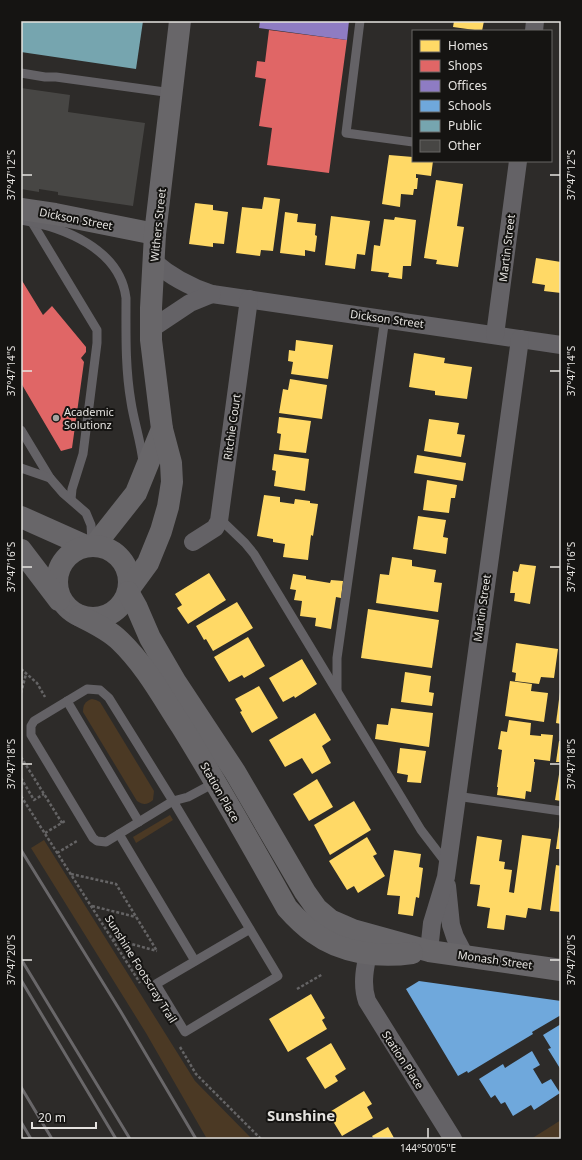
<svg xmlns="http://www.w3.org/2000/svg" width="582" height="1160" viewBox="0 0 582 1160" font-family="'Noto Sans',sans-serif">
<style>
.green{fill:#4b3924}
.homes{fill:#ffd966}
.shops{fill:#e06666}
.offices{fill:#8e7cc3}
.schools{fill:#6fa8dc}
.public{fill:#76a5af}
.building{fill:#474644}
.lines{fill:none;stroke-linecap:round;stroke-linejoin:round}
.path{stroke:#656465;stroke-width:2.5;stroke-dasharray:3 2;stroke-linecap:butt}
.lane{stroke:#646266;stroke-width:9}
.street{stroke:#646266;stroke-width:18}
.secondary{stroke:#686669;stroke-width:22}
.rail{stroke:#696769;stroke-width:3}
.ticks{fill:none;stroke:#e5e3e0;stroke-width:1.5}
.poi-dot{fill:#a5a3a0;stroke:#151412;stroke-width:1.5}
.labels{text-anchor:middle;stroke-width:4;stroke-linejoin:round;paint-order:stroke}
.street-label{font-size:11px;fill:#e5e3e0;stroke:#151412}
.poi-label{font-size:11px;fill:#e5e3e0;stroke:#151412;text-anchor:start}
.district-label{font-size:15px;font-weight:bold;fill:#e5e3e0;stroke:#151412}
.neatline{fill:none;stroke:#e5e3e0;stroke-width:1.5}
.ticks-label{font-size:10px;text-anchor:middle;fill:#e5e3e0}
</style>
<rect width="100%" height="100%" fill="#2d2b29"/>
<g class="green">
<path d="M92 699 96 700 100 702 154 791 153 800C147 805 143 805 137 801L83 712C83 705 85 701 92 699Z"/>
<path d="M170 815 173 820 136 843 133 837Z"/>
<path d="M44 840 195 1081 252 1139H207L146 1033 31 848Z"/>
<path d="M561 1120V1139H531Z"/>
</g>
<g class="homes">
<path d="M454 21H484L482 31 453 27Z"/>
<path d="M389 155 413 157V161H433L431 176 416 174V178H418L417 189H414L413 195 401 194 400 207 382 204Z"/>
<path d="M436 180 463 184 457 226 464 227 458 267 436 264 437 260 424 258Z"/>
<path d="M264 197 280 199 273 251 261 250 260 256 236 253 242 207 262 209Z"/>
<path d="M195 203 213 205V210L228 212 224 244 213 243V247L189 244Z"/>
<path d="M285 212 298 214 297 222 316 224 315 235 317 236 315 252 305 250V256L280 253Z"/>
<path d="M331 216 370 221 365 255 357 254 355 269 325 265Z"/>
<path d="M395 217 416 220 411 266H403L402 279 388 277 389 273 371 271 374 245 380 246 384 219 394 220Z"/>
<path d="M536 258 561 262V293L544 291 545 285 532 283Z"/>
<path d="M296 340 333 345 328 379 291 374 293 362 288 361 289 350 295 351Z"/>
<path d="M414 353 445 358 444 363 472 367 467 399 435 395V391L409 387Z"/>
<path d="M290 379 327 385 322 419 279 413 283 389 288 390Z"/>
<path d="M279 417 311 421 306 453 279 450 281 434 277 433Z"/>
<path d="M429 419 459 423 457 434 465 435 461 457 424 451Z"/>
<path d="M274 454 309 459 305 491 274 486 276 471 272 470Z"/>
<path d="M417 455 466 463 463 481 414 473Z"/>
<path d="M427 480 457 485 455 498H451L449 513 423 510Z"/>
<path d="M264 495 280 497V502L294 504 295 499 310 501V503L318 504 313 536 311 535 308 560 283 557 285 544 273 542V539L257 536Z"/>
<path d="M418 516 446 520 443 537 448 538 446 554 413 549Z"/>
<path d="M392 557 412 560V566L436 570 434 582 442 583 438 612 376 603 380 574 389 575Z"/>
<path d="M520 564 536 566 530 604 514 601 515 593H510L513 571 518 572Z"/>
<path d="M209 573 226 600 188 624 177 608 182 605 175 594Z"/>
<path d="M293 574 306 576V579L330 583 331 580 343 581 341 598 336 597 331 629 315 626 316 618 300 616 302 601 294 600 296 590 290 589Z"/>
<path d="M237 602 253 628 213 651 206 639 204 640 196 626Z"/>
<path d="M368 609 439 620 432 668 361 658Z"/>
<path d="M248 637 265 666 244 678 242 675 229 682 214 657Z"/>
<path d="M516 643 558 649 554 678 541 677 539 684 515 681 516 673 512 672Z"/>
<path d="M302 659 317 684 295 698 294 696 283 702 269 678Z"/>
<path d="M405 672 431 676 429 692 434 693 432 706 401 702Z"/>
<path d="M510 681 532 684 531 691 548 693 544 722 505 716Z"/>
<path d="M259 686 278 718 252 733 240 712 242 711 235 699Z"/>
<path d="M560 692H561V724L556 723Z"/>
<path d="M391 708 433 713 429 747 375 739 377 724 388 725Z"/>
<path d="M315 713 331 740 322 746 331 763 312 774 302 758 285 767 269 740Z"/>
<path d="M509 720 531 723 530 735 541 736V734L553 735 550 761 534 759V762H535L531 792 526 791 525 799 497 795 498 787H497L502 750 498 749 501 731 507 732Z"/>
<path d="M559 741H561V762H556Z"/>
<path d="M400 748 426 751 421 783 407 782 408 775 397 773Z"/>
<path d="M560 768H561V801L555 800Z"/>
<path d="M317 779 333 807 309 821 293 794Z"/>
<path d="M354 801 371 830 330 855 314 825Z"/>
<path d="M560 820H561V849H556Z"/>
<path d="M522 835 551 839 541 910 528 908 526 918 506 915 504 930 487 928 490 908 477 906 480 885 470 884 477 836 502 840 499 861 505 862 504 869 512 870 509 892 514 893Z"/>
<path d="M367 837 377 854 373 856 385 876 358 893 354 886 347 890 329 861Z"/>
<path d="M394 850 421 854 419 867 423 868 419 898 416 897 413 916 398 914 400 896 387 895Z"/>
<path d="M556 865 561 866V912L550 911Z"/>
<path d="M311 994 325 1018 322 1020 327 1029 288 1052 269 1019Z"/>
<path d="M331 1043 346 1069 335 1076 338 1081 325 1089 306 1058Z"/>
<path d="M364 1091 372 1104 367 1107 373 1118 342 1136 328 1113Z"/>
<path d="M388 1127 394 1138 374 1139 372 1136Z"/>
</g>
<g class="shops">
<path d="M269 30 347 40 329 173 267 165 272 128 259 126 266 79 255 77 257 61 265 62Z"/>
<path d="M21 279 43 315 52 306 86 347V352L81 358 84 362 72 448 61 451 21 383Z"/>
</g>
<path class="offices" d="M260 21H349L347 40 259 28Z"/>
<g class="schools">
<path d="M419 981 561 1001V1015L532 1032 533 1034 468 1073 467 1071 458 1076 406 989Z"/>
<path d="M561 1024V1070L548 1049 551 1048 543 1035Z"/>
<path d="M532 1051 540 1065 533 1069 542 1084 551 1079 560 1093 534 1110 531 1105 513 1116 505 1102 501 1104 495 1095 491 1098 479 1079 503 1064 505 1068Z"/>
</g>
<path class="public" d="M21 21H143L136 69 21 52Z"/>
<path class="building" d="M21 88 70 95 68 112 145 123 133 206 58 195V192L39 189V192L21 189Z"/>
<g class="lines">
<g class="path">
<path d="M21 669 37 683 45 697"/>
<path d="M21 693 26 674"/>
<path d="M21 757 62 823"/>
<path d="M21 778 34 800 44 794"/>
<path d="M21 796 140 983"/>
<path d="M45 833 65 821"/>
<path d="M57 853 77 841"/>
<path d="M71 874 116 884 157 951"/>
<path d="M92 906 136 917"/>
<path d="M113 939 157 951"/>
<path d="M297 989 323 974"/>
<path d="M180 1047 196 1074 261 1139"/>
</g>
<g class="lane">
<path d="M360 21 346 133 413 142"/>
<path d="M21 73 45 77H56L172 93"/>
<path d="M30 219 97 330V343L83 454 72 489 71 499"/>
<path d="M21 220C64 227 120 249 126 298 126 333 125 367 131 402 134 422 141 442 143 462"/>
<path d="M21 430 50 478 63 493 86 513 91 525 92 542"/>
<path d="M21 468 50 478"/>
<path d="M220 519 245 543 254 554 421 830 447 864"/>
<path d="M337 690V658L385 318"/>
<path d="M67 701 139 822"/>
<path d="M216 782 188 797 173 801 109 698 100 690 87 689 34 721 31 726V735L93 838 97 841 106 842 173 801 278 976 185 1032 156 984 250 929"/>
<path d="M456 796 561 811"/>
<path d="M119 834 195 961"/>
</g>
<g class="street">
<path d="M534 31 535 21"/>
<path d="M153 261C171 277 190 287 212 294L561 345"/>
<path d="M151 329 190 303 212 294"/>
<path d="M495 335 518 161"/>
<path d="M193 542 215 528 219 521 249 299"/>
<path d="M447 886 451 925 455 937 465 956"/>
<path d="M371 940C367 959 360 981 367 1001L453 1139"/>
<path d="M429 951 432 923 446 877 520 339"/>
</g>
<g class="secondary">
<path d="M21 209 55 214 155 234"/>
<path d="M21 517 86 546"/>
<path d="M95 545 136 493 162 429"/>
<circle cx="93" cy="582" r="36"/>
<path d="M21 550 59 600"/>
<path d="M129 589 148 563 161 531 168 507 172 482 171 463 162 429 151 340V308L155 234 180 21"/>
<path d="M128 592 137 608 150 638 175 681 235 772 305 892 317 909 330 920 353 930 429 951 561 970"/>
<path d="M80 616C94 623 109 630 120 641 146 666 163 698 182 727 219 787 253 847 287 908 295 917 304 926 314 933 341 953 379 958 412 953"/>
</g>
<g class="rail">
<path d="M21 850 121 1012 196 1139"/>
<path d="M21 959 130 1139"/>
<path d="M21 980 116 1139"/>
<path d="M21 1087 52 1139"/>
<path d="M21 1122 31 1139"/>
</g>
</g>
<path class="ticks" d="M22 175H32M550 175H560M22 371H32M550 371H560M22 567H32M550 567H560M22 764H32M550 764H560M22 960H32M550 960H560M428 1128V1138"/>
<circle class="poi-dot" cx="56" cy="418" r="4"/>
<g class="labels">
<g class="street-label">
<text transform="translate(76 219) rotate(11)" y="4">Dickson Street</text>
<text transform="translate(158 225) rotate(-84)" y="4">Withers Street</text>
<text transform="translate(507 248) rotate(-83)" y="4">Martin Street</text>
<text transform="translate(387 319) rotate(8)" y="4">Dickson Street</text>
<text transform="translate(232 427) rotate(-82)" y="4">Ritchie Court</text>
<text transform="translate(482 608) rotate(-82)" y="4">Martin Street</text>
<text transform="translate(220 792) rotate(60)" y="4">Station Place</text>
<text transform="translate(495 960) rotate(8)" y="4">Monash Street</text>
<text transform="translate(141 969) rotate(58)" y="4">Sunshine Footscray Trail</text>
<text transform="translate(403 1060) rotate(57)" y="4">Station Place</text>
</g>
<g class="poi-label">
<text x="64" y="416">Academic<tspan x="64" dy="13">Solutionz</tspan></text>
</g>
<g class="district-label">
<text x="301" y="1121">Sunshine</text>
</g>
</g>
<rect width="582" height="1160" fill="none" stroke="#151412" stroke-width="44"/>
<rect x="412" y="30" width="140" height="132" fill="#151412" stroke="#686764"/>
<rect x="420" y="40" width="20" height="12" fill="#ffd966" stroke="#686764"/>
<text x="448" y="50" font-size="12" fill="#e5e3e0">Homes</text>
<rect x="420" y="60" width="20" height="12" fill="#e06666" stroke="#686764"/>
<text x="448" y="70" font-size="12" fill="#e5e3e0">Shops</text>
<rect x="420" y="80" width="20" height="12" fill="#8e7cc3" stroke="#686764"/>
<text x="448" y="90" font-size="12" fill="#e5e3e0">Offices</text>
<rect x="420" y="100" width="20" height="12" fill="#6fa8dc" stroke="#686764"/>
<text x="448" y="110" font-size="12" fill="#e5e3e0">Schools</text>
<rect x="420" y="120" width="20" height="12" fill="#76a5af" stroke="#686764"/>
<text x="448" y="130" font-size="12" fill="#e5e3e0">Public</text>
<rect x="420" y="140" width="20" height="12" fill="#474644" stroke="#686764"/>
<text x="448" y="150" font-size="12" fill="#e5e3e0">Other</text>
<path d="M32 1122v6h64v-6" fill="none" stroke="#e5e3e0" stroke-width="2"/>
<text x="38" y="1122" font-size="12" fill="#e5e3e0" stroke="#151412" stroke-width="3" paint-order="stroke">20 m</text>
<rect x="22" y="22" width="538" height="1116" class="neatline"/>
<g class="ticks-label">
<text transform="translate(11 175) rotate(-90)" y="4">37°47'12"S</text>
<text transform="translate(571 175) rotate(-90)" y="4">37°47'12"S</text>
<text transform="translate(11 371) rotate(-90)" y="4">37°47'14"S</text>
<text transform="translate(571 371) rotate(-90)" y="4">37°47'14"S</text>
<text transform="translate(11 567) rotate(-90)" y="4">37°47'16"S</text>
<text transform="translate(571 567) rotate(-90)" y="4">37°47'16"S</text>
<text transform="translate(11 764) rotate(-90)" y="4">37°47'18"S</text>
<text transform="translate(571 764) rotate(-90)" y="4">37°47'18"S</text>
<text transform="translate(11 960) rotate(-90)" y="4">37°47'20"S</text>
<text transform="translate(571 960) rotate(-90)" y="4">37°47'20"S</text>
<text x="428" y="1152">144°50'05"E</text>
</g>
</svg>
